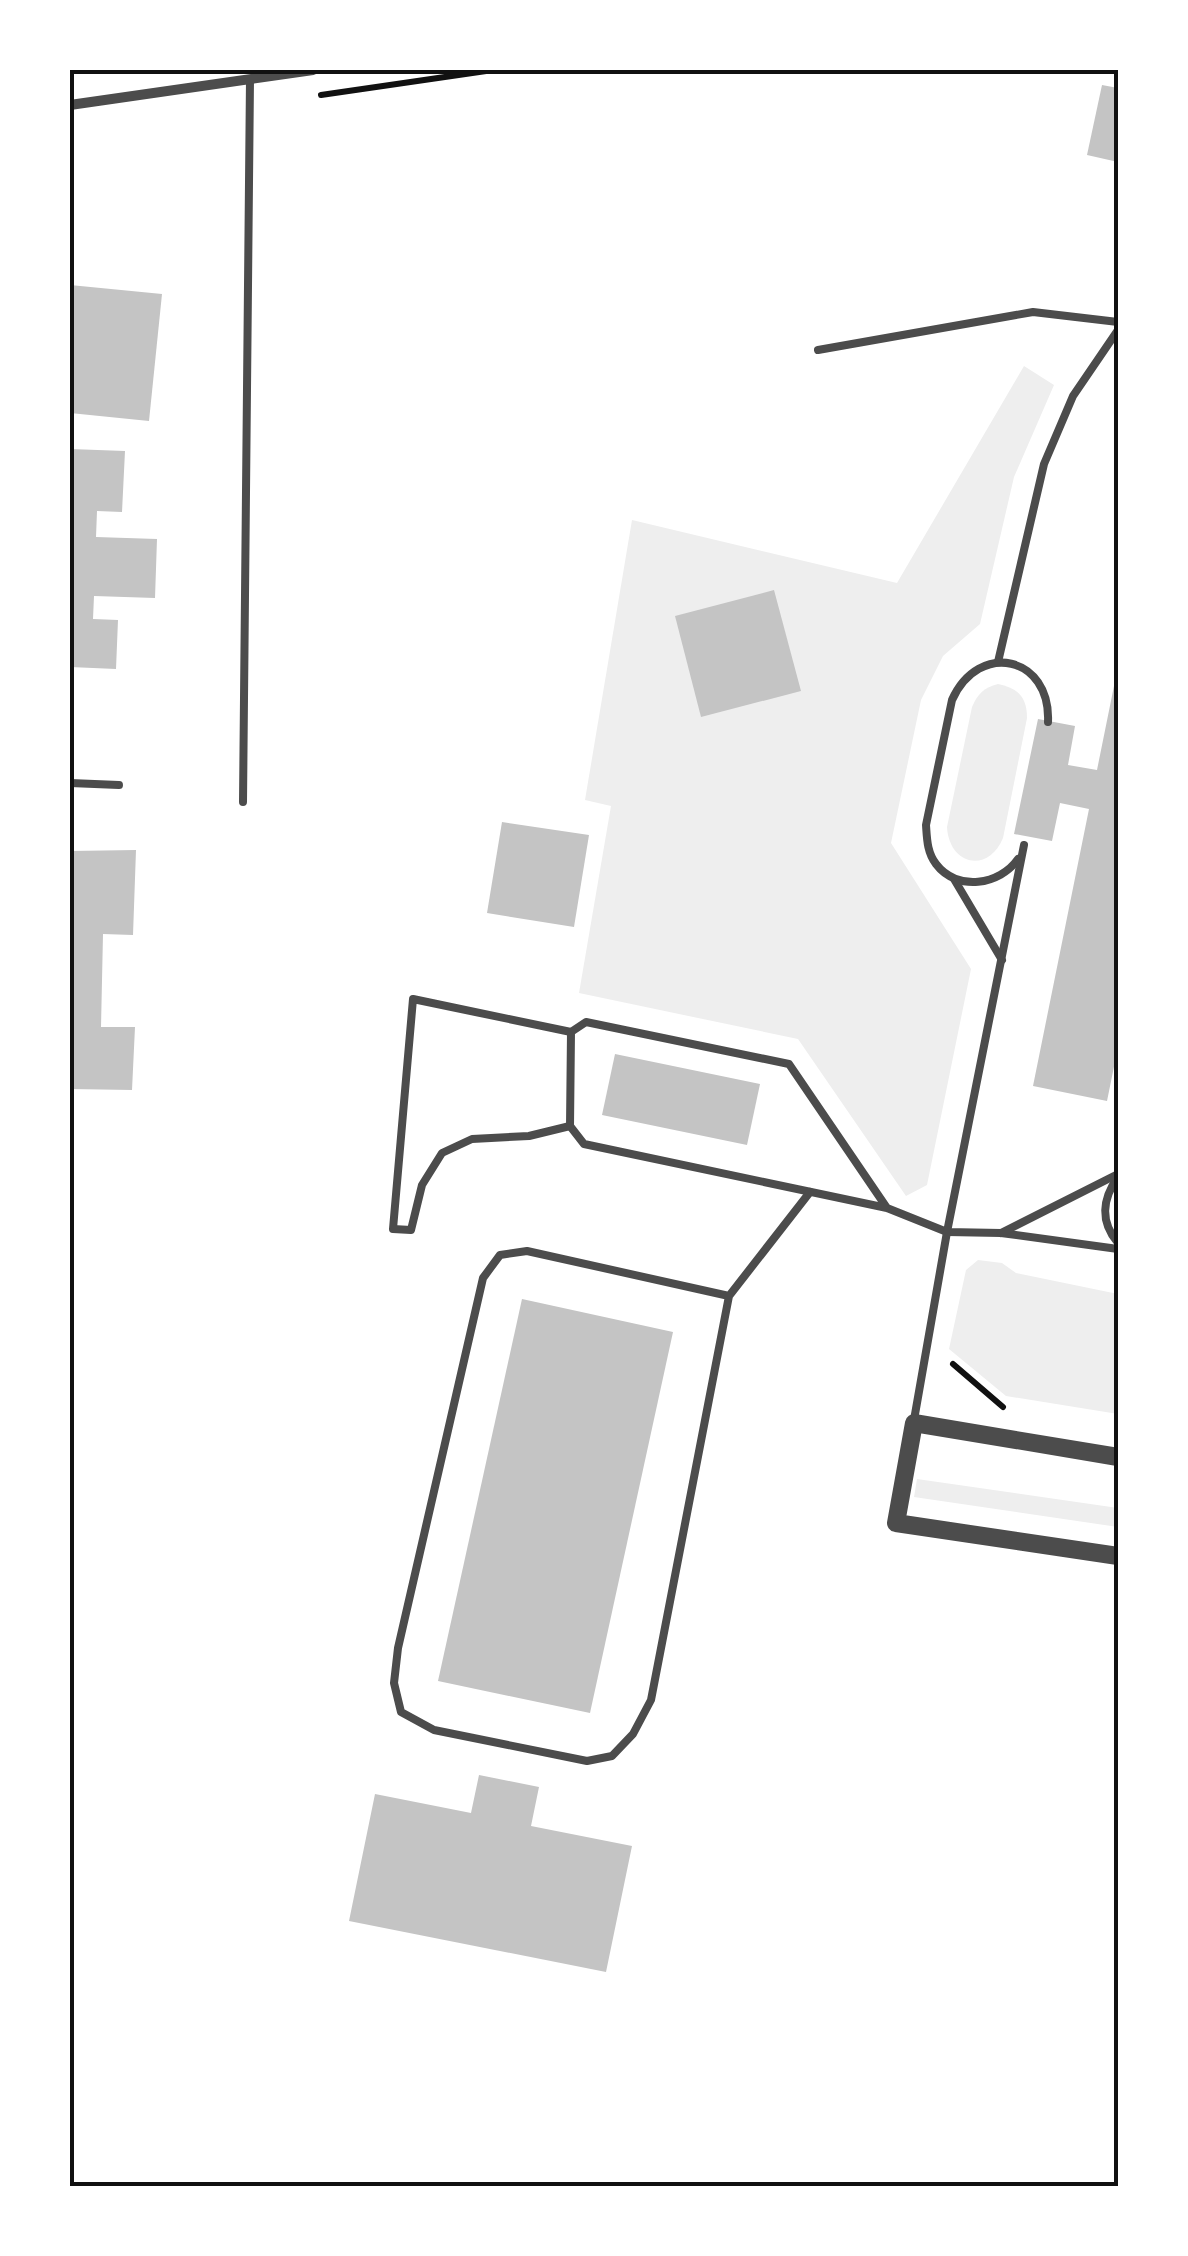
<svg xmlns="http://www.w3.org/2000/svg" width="1188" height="2256" viewBox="0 0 1188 2256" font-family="'Libre Baskerville',serif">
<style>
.green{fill:#eee}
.building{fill:#c4c4c4}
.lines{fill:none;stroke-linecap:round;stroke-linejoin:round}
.path{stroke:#111;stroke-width:6}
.service{stroke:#4c4c4c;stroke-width:8}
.minor{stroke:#4c4c4c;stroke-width:10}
.tertiary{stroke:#4c4c4c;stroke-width:18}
.neatline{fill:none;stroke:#111;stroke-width:4}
</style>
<rect width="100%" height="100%" fill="#fff"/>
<g class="green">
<path d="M1024 366 1054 385 1014 477 980 624 943 656 921 700 891 843 971 969 927 1185 906 1196 798 1039 579 993 611 806 585 800 632 520 897 583Z"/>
<path d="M998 684C1018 688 1027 697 1027 718L1003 838C988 874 949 865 947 827L972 707C978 693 984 688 998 684Z"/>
<path d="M978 1260 1002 1263 1016 1273 1118 1294V1414L1006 1396 949 1349 966 1270Z"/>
<path d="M917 1479 1118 1508V1527L914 1497Z"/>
</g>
<g class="building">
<path d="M1102 85 1118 88V162L1087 155Z"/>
<path d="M70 285 162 294 149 421 70 413Z"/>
<path d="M70 449 125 451 122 512 97 511 96 537 157 539 155 598 94 596 93 619 118 620 116 669 70 667Z"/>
<path d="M774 590 801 691 701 717 675 616Z"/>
<path d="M1116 676 1118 1047 1107 1101 1033 1086 1089 809 1060 803 1052 841 1014 834 1038 719 1075 726 1068 765 1097 770Z"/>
<path d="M502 822 589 835 574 927 487 913Z"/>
<path d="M136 850 133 935 103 934 101 1027H135L132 1090 70 1089V851Z"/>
<path d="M615 1054 760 1084 747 1145 602 1115Z"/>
<path d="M522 1299 673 1332 590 1713 438 1681Z"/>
<path d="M479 1775 539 1787 531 1826 632 1846 606 1972 349 1921 375 1794 471 1813Z"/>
</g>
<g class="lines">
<g class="path">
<path d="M321 95 493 70"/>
<path d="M953 1364 1003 1407"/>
</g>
<g class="service">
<path d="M818 350 1033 312 1118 322"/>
<path d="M998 662 1044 464 1073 396 1118 330"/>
<path d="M70 783 119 785"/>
<path d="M243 802 250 79"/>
<path d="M1018 859C1000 885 957 892 936 864 927 852 927 839 926 825L952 700C979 640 1051 656 1048 722"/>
<path d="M954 879 1002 960"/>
<path d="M570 1126 529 1136 472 1139 442 1153 422 1185 411 1230 393 1229 413 999 571 1032"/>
<path d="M1118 1177C1102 1199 1100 1222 1118 1243"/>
<path d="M887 1208 789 1064 586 1022 571 1032 570 1126 584 1144 887 1208 947 1232 1001 1233 1118 1249"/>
<path d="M1001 1233 1118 1174"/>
<path d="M729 1296 527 1251 500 1255 483 1278 398 1648 394 1683 401 1712 434 1730 587 1761 612 1756 633 1734 651 1700 729 1296 810 1192"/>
<path d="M914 1420 947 1232 1024 845"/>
</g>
<path class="minor" d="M70 105 313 70"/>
<path class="tertiary" d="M1118 1457 914 1423 896 1523 1118 1556"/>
</g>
<rect width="1188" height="2256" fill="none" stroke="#ffffff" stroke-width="145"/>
<rect x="72" y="72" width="1044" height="2112" class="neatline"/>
</svg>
